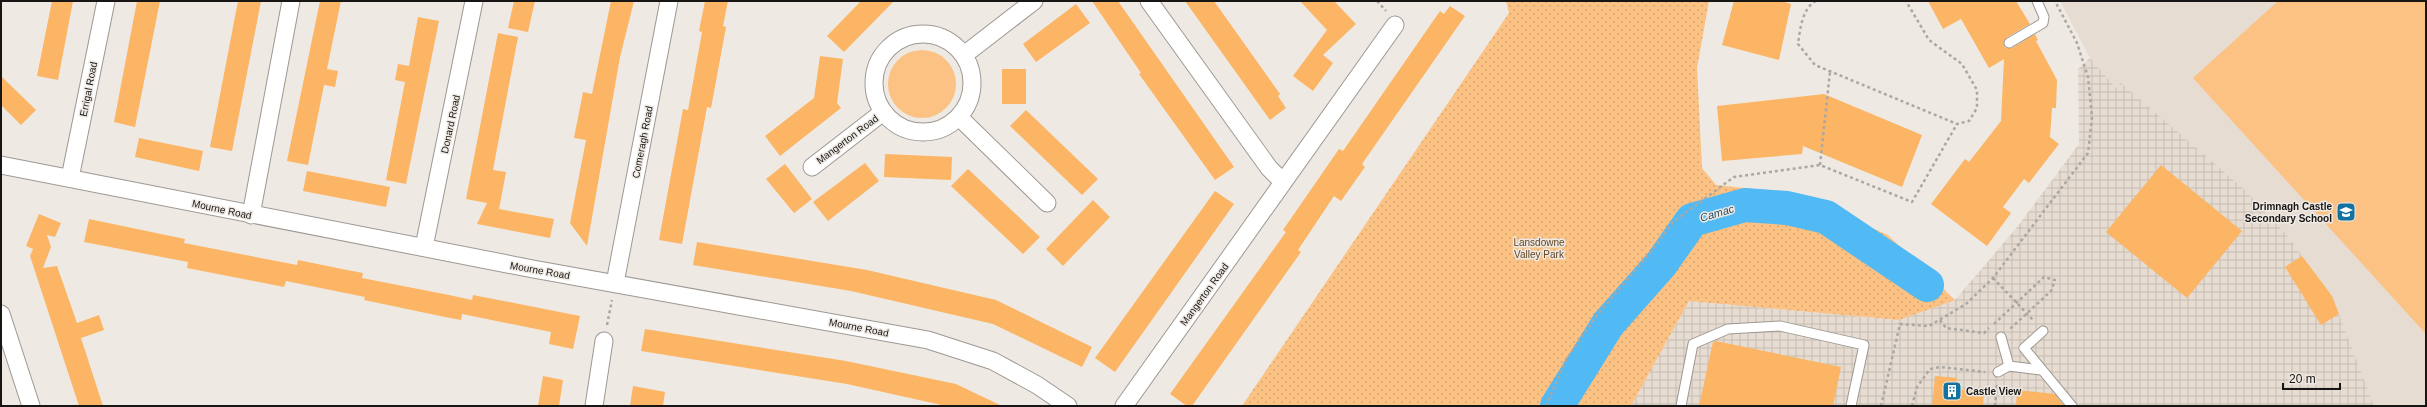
<svg xmlns="http://www.w3.org/2000/svg" width="2427" height="407" viewBox="0 0 2427 407" font-family="Arial,sans-serif">
<style>
.built{fill:#e7dcd1}
.industrial{fill:url(#industrial-grid)}
.grass{fill:#fbc284}
.park{fill:url(#park-dots)}
.lines{fill:none;stroke-linecap:round;stroke-linejoin:round}
.river{stroke:#51b9f3;stroke-width:34}
.building{fill:#fbb564}
.service-casing{stroke:#9d9893;stroke-width:11}
.minor-casing{stroke:#9d9893;stroke-width:19}
.path{stroke:#aba7a3;stroke-width:2.5;stroke-dasharray:3 3;stroke-linecap:butt}
.service{stroke:#fff;stroke-width:9}
.minor{stroke:#fff;stroke-width:17}
.labels{text-anchor:middle;stroke-width:3;stroke-linejoin:round;paint-order:stroke}
.street-label{font-size:10px;fill:#181614;stroke:#efe9e4}
.poi-label{font-size:10px;font-weight:bold;fill:#181614;stroke:#efe9e4;text-anchor:end}
.park-label{font-size:10px;fill:#624523;stroke:#efe9e4}
.water-label{font-size:11px;font-style:italic;fill:#244f67;stroke:#efe9e4}
</style>
<defs>
<pattern id="industrial-grid" width="8" height="8" patternUnits="userSpaceOnUse"><rect width="8" height="8" fill="#e7dcd1"/><path d="M0 4h8M4 0v8" fill="none" stroke="#c5bcb3"/></pattern>
<pattern id="park-dots" width="8" height="8" patternUnits="userSpaceOnUse"><rect width="8" height="8" fill="#fbc284"/><path d="M2 2h.1M6 6h.1" fill="none" stroke="#d6a671" stroke-width="1.8" stroke-linecap="round"/></pattern>
</defs>
<rect width="100%" height="100%" fill="#efe9e4"/>
<path class="built" d="M2060 1H2426V406H2374L2332 296 2285 233 2245 190 2121 84 2116 88 2090 58Z"/>
<path class="industrial" d="M2090 58 2116 88 2121 83 2245 190 2285 233 2332 296 2374 406H1631L1689 301 1899 320 1955 300 2018 226 2079 144 2078 69Z"/>
<g class="grass">
<path d="M2278 1H2426V334L2193 78Z"/>
<circle cx="922" cy="84" r="34"/>
</g>
<path class="park" d="M1506 1H1709L1697 68 1702 168 1716 185 1793 193 1888 235 1955 300 1899 320 1689 301 1631 406H1242L1509 13Z"/>
<g class="lines">
<path class="river" d="M1557 406 1608 324 1661 264 1692 220 1745 205 1787 208 1826 217 1927 285"/>
</g>
<g class="building">
<path d="M52 1H73L58 80 37 76Z"/>
<path d="M137 1H160L135 127 114 122Z"/>
<path d="M238 1H261L232 151 210 147Z"/>
<path d="M320 1H341L327 69 338 71 335 87 324 85 308 165 287 161Z"/>
<path d="M514 1H535L528 32 508 28Z"/>
<path d="M611 1H634L620 57 587 246 570 223 586 140 574 138 583 92 592 94Z"/>
<path d="M705 1H728L723 26 726 27 711 108 707 107 682 244 659 240 683 109 688 110 702 32 699 31Z"/>
<path d="M861 1H894L844 52 827 36Z"/>
<path d="M1092 1H1118L1234 167 1215 180 1139 74 1141 73Z"/>
<path d="M1185 1H1214L1280 94 1278 96 1286 108 1270 120Z"/>
<path d="M1300 1H1334L1356 24 1323 55 1333 63 1313 91 1293 76 1327 30Z"/>
<path d="M1734 1H1781L1791 4 1779 60 1722 45Z"/>
<path d="M1928 1H2016L2030 24 2006 38 2004 46 2006 48H2012L2035 34 2038 40 2036 41 2057 80 2056 108H2052L2050 137 2059 144 2029 183 2024 179 2003 207 2011 213 1987 246 1931 204 1965 159 1969 162 2001 121 2004 59 1989 68 1961 19 1943 29Z"/>
<path d="M1076 4 1090 23 1036 62 1023 44Z"/>
<path d="M1450 6 1465 16 1362 164 1365 167 1341 201 1334 196 1298 250 1301 252 1192 406H1187L1170 394 1286 232 1283 230 1339 149 1343 151 1440 11 1444 14Z"/>
<path d="M418 17 439 21 406 184 386 180 405 82 395 80 398 64 409 66Z"/>
<path d="M498 33 518 37 493 170 506 172 499 209 554 219 550 238 477 224 487 203 466 199Z"/>
<path d="M820 56 843 59 837 103 841 108 780 156 765 136 814 98Z"/>
<rect x="1002" y="69" width="24" height="35"/>
<path d="M1 76 36 110 21 125 1 105Z"/>
<path d="M1824 94 1922 135 1902 187 1803 146 1802 154 1722 161 1717 106Z"/>
<path d="M1026 110 1098 179 1082 195 1010 126Z"/>
<path d="M139 138 203 151 199 171 135 157Z"/>
<path d="M885 154 952 157 951 180 884 177Z"/>
<path d="M865 163 879 181 828 221 813 202Z"/>
<path d="M785 164 812 199 794 213 766 179Z"/>
<path d="M2161 165 2242 231 2187 298 2106 232Z"/>
<path d="M968 169 1040 237 1023 254 951 186Z"/>
<path d="M307 171 390 187 386 207 303 191Z"/>
<path d="M1215 191 1234 204 1115 372 1095 358Z"/>
<path d="M1093 200 1110 217 1063 266 1046 249Z"/>
<path d="M39 214 61 223 55 237 47 235 51 247 43 268 57 266 77 323 99 315 104 330 81 338 103 406H79L30 256 33 249 26 246Z"/>
<path d="M89 219 185 239 184 243 297 265 298 260 347 270 363 273 362 278 449 295 472 300 473 295 580 316 573 349 549 344 551 332 462 314 461 320 445 317 364 300 365 297 286 281 284 287 187 268 188 262 84 242Z"/>
<path d="M697 242 867 270 996 300 1092 347 1082 367 993 324 851 291 693 265Z"/>
<path d="M2302 256 2332 296 2339 314 2321 325 2285 267Z"/>
<path d="M645 329 846 361 956 384 1002 406H946L847 384 641 351Z"/>
<path d="M1716 341 1841 367 1833 406H1699L1713 342Z"/>
<path d="M543 376 563 380 559 406H538Z"/>
<path d="M1935 376 1957 378 1956 389 1984 392 1983 406H1932Z"/>
<path d="M633 386 665 392 663 406H630Z"/>
<path d="M2017 390 2055 394 2064 406H2016Z"/>
</g>
<g class="lines">
<defs>
<g id="service">
<path d="M2009 43 2043 23 2044 17 2037 1"/>
<path d="M2043 331 2024 348 2072 406"/>
<path d="M2001 337 2009 366 2041 370"/>
<path d="M1998 372 2009 366"/>
<path d="M1681 406 1693 344 1728 329 1780 326 1864 345 1851 406"/>
</g>
<g id="minor">
<path d="M1149 1 1269 168 1283 182"/>
<circle cx="923" cy="83" r="49"/>
<path d="M964 55 1034 1"/>
<path d="M959 117 1047 203"/>
<path d="M1 165 533 269 928 340 993 361 1037 385 1068 406"/>
<path d="M812 167 883 112"/>
<path d="M70 178 106 1"/>
<path d="M251 215 291 1"/>
<path d="M424 247 474 1"/>
<path d="M615 283 669 1"/>
<path d="M1 314 31 406"/>
<path d="M594 406 604 341"/>
<path d="M1124 406 1395 25"/>
</g>
</defs>
<use href="#service" class="service-casing"/>
<use href="#minor" class="minor-casing"/>
<g class="path">
<path d="M1377 1 1386 11"/>
<path d="M1816 1C1802 8 1800 30 1798 44L1815 65 1957 124 1969 121 1977 108V90L1962 64 1929 40 1906 1"/>
<path d="M1820 165 1830 72"/>
<path d="M1993 278 2034 321"/>
<path d="M1940 320 1946 328 1984 333 1989 328"/>
<path d="M1994 324 2044 277 2055 280 2051 291 2010 329"/>
<path d="M607 325 612 300"/>
<path d="M1546 406 1566 360 1597 315 1650 253 1673 222 1734 177 1820 165 1912 202 1957 124"/>
<path d="M1881 406 1900 324 1929 326 1966 304 1993 278 2088 153 2092 117 2088 77 2077 43 2055 1"/>
<path d="M1912 406 1917 387 1930 369 1940 367 1985 372"/>
<path d="M1995 406 1997 385"/>
</g>
<use href="#service" class="service"/>
<use href="#minor" class="minor"/>
</g>
<defs>
<symbol id="school-square" viewBox="-11 -11 22 22"><rect x="-9" y="-9" width="18" height="18" rx="4" fill="#1372a0" stroke="#efe9e4"/><path d="M0-5L7-2L0 1L-7-2ZM-4 1L0 2.5L4 1V4Q0 6-4 4Z" fill="#fff"/></symbol>
<symbol id="building-square" viewBox="-11 -11 22 22"><rect x="-9" y="-9" width="18" height="18" rx="4" fill="#1372a0" stroke="#efe9e4"/><path d="M-4-6H4V6H1V3H-1V6H-4ZM-2.5-4.3h1.7v1.8h-1.7ZM.8-4.3h1.7v1.8H.8ZM-2.5-1h1.7V.8h-1.7ZM.8-1h1.7V.8H.8Z" fill="#fff"/></symbol>
</defs>
<g fill-rule="evenodd">
<use href="#school-square" x="2335" y="201" width="22" height="22"/>
<use href="#building-square" x="1941" y="380" width="22" height="22"/>
</g>
<g class="labels">
<g class="street-label">
<text transform="translate(88 89) rotate(-79)" y="4">Errigal Road</text>
<text transform="translate(450 124) rotate(-78)" y="4">Donard Road</text>
<text transform="translate(847 139) rotate(-37)" y="4">Mangerton Road</text>
<text transform="translate(642 142) rotate(-79)" y="4">Comeragh Road</text>
<text transform="translate(222 209) rotate(12)" y="4">Mourne Road</text>
<text transform="translate(540 270) rotate(10)" y="4">Mourne Road</text>
<text transform="translate(1204 294) rotate(-54)" y="4">Mangerton Road</text>
<text transform="translate(859 327) rotate(11)" y="4">Mourne Road</text>
</g>
<g class="poi-label">
<text x="2332" y="210">Drimnagh Castle<tspan x="2332" dy="12">Secondary School</tspan></text>
<text x="1966" y="395" text-anchor="start">Castle View</text>
</g>
<g class="park-label">
<text x="1539" y="246">Lansdowne<tspan x="1539" dy="12">Valley Park</tspan></text>
</g>
<g class="water-label">
<text transform="translate(1717 213) rotate(-16)" y="4">Camac</text>
</g>
</g>
<rect width="2427" height="407" fill="none" stroke="#181614" stroke-width="4"/>
<path d="M2283 383v6h57v-6" fill="none" stroke="#181614" stroke-width="2"/>
<text x="2289" y="383" font-size="12" fill="#181614" stroke="#efe9e4" stroke-width="3" paint-order="stroke">20 m</text>
</svg>
